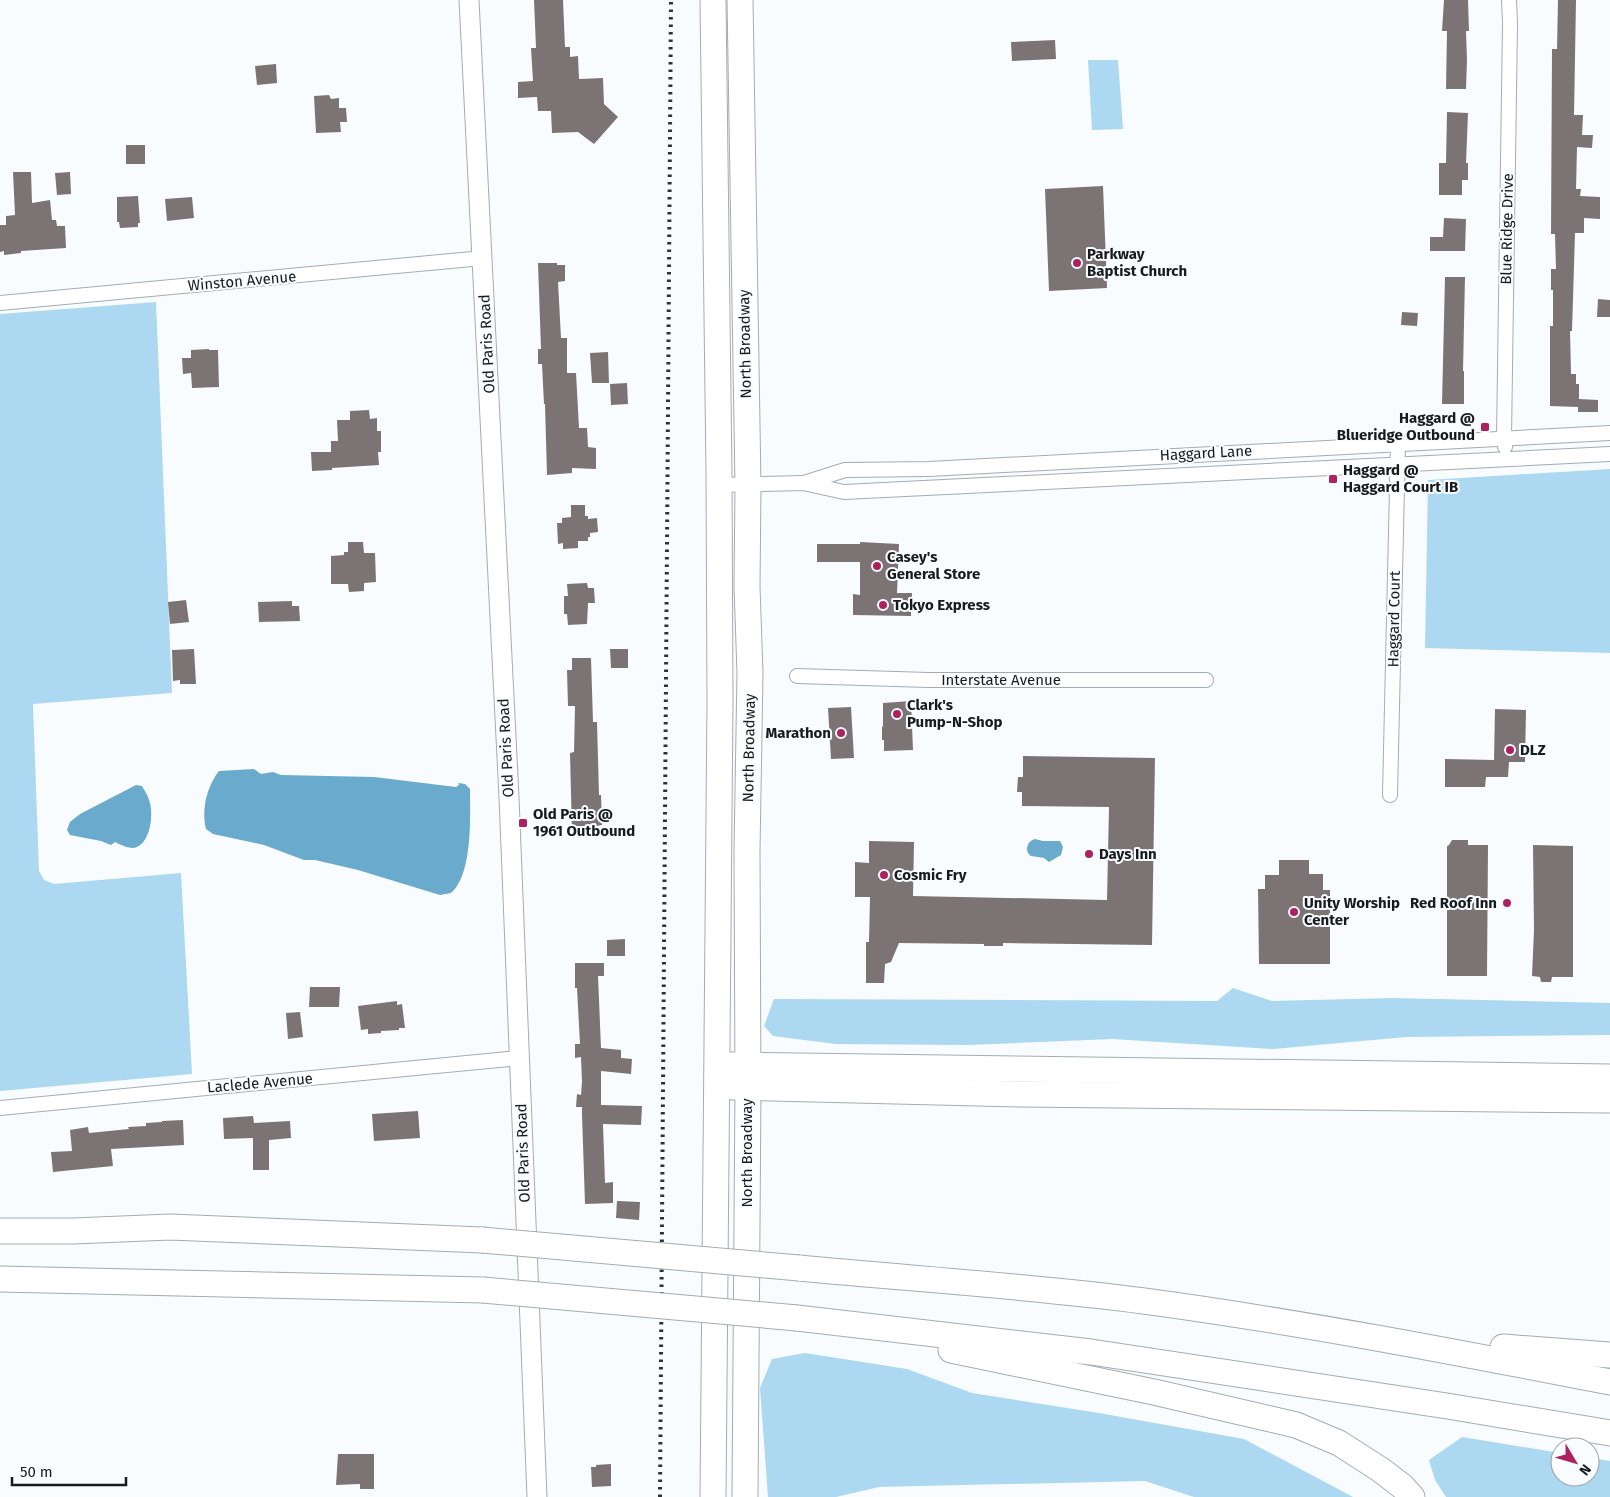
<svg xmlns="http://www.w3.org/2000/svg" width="1610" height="1497" viewBox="0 0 1610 1497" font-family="'Fira Sans',sans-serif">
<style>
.green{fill:#acd8f1}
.water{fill:#69aacd}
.building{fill:#7c7375}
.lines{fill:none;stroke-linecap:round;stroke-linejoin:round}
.street-casing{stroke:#a4acb1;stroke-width:16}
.secondary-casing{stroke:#a4acb1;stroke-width:21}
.highway-casing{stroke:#a4acb1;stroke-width:27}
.street{stroke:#fff;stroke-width:14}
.secondary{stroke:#fff;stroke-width:19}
.highway{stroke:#fff;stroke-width:25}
.rail{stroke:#2f3234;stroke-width:4;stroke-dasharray:2.5 5;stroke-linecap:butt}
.highway-bridge-casing{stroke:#a4acb1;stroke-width:27;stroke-linecap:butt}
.highway-bridge{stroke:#fff;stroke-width:25}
.poi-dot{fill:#ad215f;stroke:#f9fcfe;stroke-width:2}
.labels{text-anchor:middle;stroke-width:4;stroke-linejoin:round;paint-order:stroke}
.street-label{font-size:15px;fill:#181b1d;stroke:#f9fcfe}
.poi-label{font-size:15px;font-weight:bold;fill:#181b1d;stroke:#f9fcfe;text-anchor:start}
</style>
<rect width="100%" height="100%" fill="#f9fcfe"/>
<g class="green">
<path d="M1088 60H1118L1123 129 1092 130Z"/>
<path d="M156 302 172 693 33 704 39 871 44 880 54 884 181 873 192 1074 0 1091V314Z"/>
<path d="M1610 469V653L1425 648 1428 480Z"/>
<path d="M1233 988 1272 1001 1393 998 1610 1003V1035L1406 1037 1273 1049 1112 1039 968 1045 836 1044 773 1036 764 1026 774 999 1217 1001Z"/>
<path d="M805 1353 907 1369 972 1393 1099 1413 1244 1439 1353 1497H1194L1145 1481 879 1487 836 1497H768L760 1388 772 1359Z"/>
<path d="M1462 1437 1560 1453V1477H1590V1458L1610 1461V1497H1446L1435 1480 1429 1460Z"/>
</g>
<g class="water">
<path d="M254 769 261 774 273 772 281 775 374 777 456 787 459 785 458 783 465 784 470 789C470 816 473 874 451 893L440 895 358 870 315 860H304L264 845 213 834 206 829C201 810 207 786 219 771Z"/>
<path d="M136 785 142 786C144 790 148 795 149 800 154 812 151 841 137 847 131 850 121 845 115 842L111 845 101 841 70 835 67 830 70 822 80 814Z"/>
<path d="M1035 839 1043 841H1060L1063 847 1061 855 1049 862 1044 858 1031 856C1024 851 1027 841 1035 839Z"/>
</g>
<g class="building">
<path d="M534 0H563L565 47H570V57L578 56 579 79 603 78 604 104 618 117 594 144 578 132 552 133 551 111H538L537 97 518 98V82L533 81 531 48H536Z"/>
<path d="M1444 0H1468L1469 31H1466L1467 60 1466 89H1446L1447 31H1442Z"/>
<path d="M1558 0H1576L1574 115H1583L1582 135H1593L1592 148 1577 147 1576 189H1581L1580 196 1600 197V219L1584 218V233H1575L1572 331H1570L1571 374H1576V384H1579V399L1598 400V412H1578V407L1550 406V326H1553V290H1551V269H1556L1555 234H1551L1552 49H1557Z"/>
<path d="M1055 40 1056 59 1012 61 1011 42Z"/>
<path d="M276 64 277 83 257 85 255 66Z"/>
<path d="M329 95 331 99 339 98V108H346L347 122H340L341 132 316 133 314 96Z"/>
<path d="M1447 112 1468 113 1466 163H1468V180H1462V195H1439V163H1446Z"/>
<rect x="126" y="145" width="19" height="19"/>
<path d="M13 172H31L32 203 50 200 52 220H56L57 226H65L66 248 21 251V253L4 255V251L0 252V225H6V216L15 215Z"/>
<path d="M70 172 71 194 57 195 55 173Z"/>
<path d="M1103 186 1107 288 1049 291 1045 189Z"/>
<path d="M138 196 140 223H138V227L120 228 119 222H117V197Z"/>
<path d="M192 197 194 218 167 221 165 199Z"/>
<path d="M1444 218 1466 219 1465 251H1430V237H1443Z"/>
<path d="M538 263H557V265H565V281L558 282 561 338H567V373H576L579 428H587L588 447 596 448V469L572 468V473L547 475 545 404H544L542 364H538V349H541Z"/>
<path d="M1445 277H1465L1463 371H1464V404H1442Z"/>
<path d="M1598 299 1610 300V317H1597Z"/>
<path d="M1402 312 1418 313 1417 326 1401 325Z"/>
<path d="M209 349V350H218L219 387 192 388 191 373 183 374 182 358H191V350Z"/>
<path d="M608 352 609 383H592L590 353Z"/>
<path d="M627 383 628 404 611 405 610 384Z"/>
<path d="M369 410 370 419 377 418V431H381V452H378L379 465 332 468V470L312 471 311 452H331V441H338L337 420H350V411Z"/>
<path d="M571 505H585V516H588V519L597 518 598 532 590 533V537H588V541H578V548L563 549V543L558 544 557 523H562V518L571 517Z"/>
<path d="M348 542H363L364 553H375L376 582 364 583V591L349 592 348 584H331V556L344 555V552H348Z"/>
<path d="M860 542 899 544 897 593H912L911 616 853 615V594L860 595V562H817V544H860Z"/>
<path d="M587 583 588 588H594L595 603H588L587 624 568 625 567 614H564V596H568L567 584Z"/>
<path d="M186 600 189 622 170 624 168 602Z"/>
<path d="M292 601V606H299L300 621 259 622 258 602Z"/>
<path d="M194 649 196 684H180V680L173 681 172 650Z"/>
<path d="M610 649H628V668H611Z"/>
<path d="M572 658H591L593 722H597L599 795H601L602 825 596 826V833H572L570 753 574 752 575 706H568L567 670H572Z"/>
<path d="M911 701 913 750 884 751V740H882V727L883 726V703Z"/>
<path d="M851 707 854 758 831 759 828 708Z"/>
<path d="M1495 709 1526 710 1525 762H1509L1508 777H1486L1485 787H1445V759L1494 760Z"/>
<path d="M1023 756 1155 758 1152 945 1003 943V946H984V944L899 943 891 962 885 964 884 983H866V942H869L870 897H855V862L869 863V841L914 842 913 896 1107 900 1109 807 1022 806V792H1017L1018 777H1023Z"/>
<path d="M1452 840H1468V845H1488L1487 976H1447V846L1449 845Z"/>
<path d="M1533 845 1573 846V977H1552L1551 982H1541L1540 977 1532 976 1534 930Z"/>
<path d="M1279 860H1309V874H1323V890H1330V964H1259L1258 889H1265V875H1279Z"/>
<path d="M625 939V956H607V940Z"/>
<path d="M575 963H604V976H598L601 1048 621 1050V1058L632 1059 631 1074 601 1071V1105L642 1106 641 1125 603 1124 605 1183 613 1182V1203L585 1204 582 1114V1107H576L577 1094 581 1095 582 1082 581 1057 575 1058V1044H580L577 988H575Z"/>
<path d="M310 987H340L339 1007H309Z"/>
<path d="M397 1001V1005L402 1004 405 1028H399V1030L381 1031V1033L368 1034V1029L361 1030 358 1006Z"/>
<path d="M300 1012 303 1037 288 1039 286 1013Z"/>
<path d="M418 1111 420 1138 374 1141 372 1114Z"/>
<path d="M253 1116 254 1123 290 1121 291 1138 269 1140V1170H253V1138L224 1139 223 1118Z"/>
<path d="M183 1120 184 1145 111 1149 113 1166 53 1172 51 1152 72 1151 70 1130 88 1127 89 1133 129 1129 128 1127 146 1126V1123L162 1122V1121Z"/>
<path d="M617 1201 640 1202 639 1220 616 1218Z"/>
<path d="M338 1454H374V1489H360V1484L336 1485Z"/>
<path d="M611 1464V1486L592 1487 591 1467H596V1465Z"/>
</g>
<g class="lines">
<defs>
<g id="street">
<path d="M0 303 483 258"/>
<path d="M1505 447 1504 438 1510 23 1509 0"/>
<path d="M804 483 845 470 929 469 1610 433"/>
<path d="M719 485 803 483 844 492 1610 454"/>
<path d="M797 676 929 680H1206"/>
<path d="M1390 795 1398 443"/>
<path d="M0 1108 519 1058"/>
</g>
<path id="secondary" d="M469 0 509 797 537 1497"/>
<g id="highway">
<path d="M740 0 748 485 747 587 750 673 747 851 748 1087 745 1497"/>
<path d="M730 1065 1610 1077"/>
<path d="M732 1087 1018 1094 1610 1100"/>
<path d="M0 1231H73L170 1227 482 1240"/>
<path d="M799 1268C914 1279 1030 1286 1144 1301 1300 1322 1455 1352 1610 1382"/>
<path d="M0 1279 483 1290"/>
<path d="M797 1318 1091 1352 1447 1406 1610 1433"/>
<path d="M1503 1347 1610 1355"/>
<path d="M951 1350 1154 1392 1296 1425 1339 1443 1381 1470 1403 1487 1412 1497"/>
<path d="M713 1497 720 702 719 473 713 0"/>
</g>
</defs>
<use href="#street" class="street-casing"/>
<use href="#secondary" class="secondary-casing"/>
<use href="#highway" class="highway-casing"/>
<use href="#street" class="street"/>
<use href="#secondary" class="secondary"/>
<use href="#highway" class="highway"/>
<path class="rail" d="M660 1497 671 0"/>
<defs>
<g id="highway-bridge">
<path d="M482 1240 799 1268"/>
<path d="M483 1290 797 1318"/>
</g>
</defs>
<use href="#highway-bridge" class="highway-bridge-casing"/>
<use href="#highway-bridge" class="highway-bridge"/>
</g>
<g class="poi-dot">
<circle cx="1077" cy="263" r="5"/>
<rect x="1480" y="422" width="10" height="10" rx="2.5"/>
<rect x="1328" y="474" width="10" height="10" rx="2.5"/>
<circle cx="877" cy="566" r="5"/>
<circle cx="883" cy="605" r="5"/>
<circle cx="897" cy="714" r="5"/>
<circle cx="841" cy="733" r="5"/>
<circle cx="1510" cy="750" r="5"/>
<rect x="518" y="818" width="10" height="10" rx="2.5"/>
<circle cx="1089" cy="854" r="5"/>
<circle cx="884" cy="875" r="5"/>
<circle cx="1507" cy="903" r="5"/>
<circle cx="1294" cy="912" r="5"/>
</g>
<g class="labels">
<g class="street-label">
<text transform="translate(1507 229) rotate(-89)" y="5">Blue Ridge Drive</text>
<text transform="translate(242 281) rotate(-5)" y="5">Winston Avenue</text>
<text transform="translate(487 344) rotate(-93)" y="5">Old Paris Road</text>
<text transform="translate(745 344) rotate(-91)" y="5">North Broadway</text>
<text transform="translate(1206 453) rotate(-3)" y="5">Haggard Lane</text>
<text transform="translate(1394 619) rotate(-89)" y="5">Haggard Court</text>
<text x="1001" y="685">Interstate Avenue</text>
<text transform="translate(506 748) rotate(-93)" y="5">Old Paris Road</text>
<text transform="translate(749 748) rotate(-89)" y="5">North Broadway</text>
<text transform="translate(260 1083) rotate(-5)" y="5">Laclede Avenue</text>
<text transform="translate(523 1153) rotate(-92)" y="5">Old Paris Road</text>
<text transform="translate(747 1153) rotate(-90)" y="5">North Broadway</text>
</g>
<g class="poi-label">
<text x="1087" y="259">Parkway<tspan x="1087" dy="17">Baptist Church</tspan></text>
<text x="1475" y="423" text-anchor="end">Haggard @<tspan x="1475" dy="17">Blueridge Outbound</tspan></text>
<text x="1343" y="475">Haggard @<tspan x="1343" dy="17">Haggard Court IB</tspan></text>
<text x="887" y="562">Casey's<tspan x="887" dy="17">General Store</tspan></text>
<text x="893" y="610">Tokyo Express</text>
<text x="907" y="710">Clark's<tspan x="907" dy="17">Pump-N-Shop</tspan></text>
<text x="831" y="738" text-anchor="end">Marathon</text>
<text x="1520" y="755">DLZ</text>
<text x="533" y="819">Old Paris @<tspan x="533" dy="17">1961 Outbound</tspan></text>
<text x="1099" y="859">Days Inn</text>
<text x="894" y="880">Cosmic Fry</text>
<text x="1304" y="908">Unity Worship<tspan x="1304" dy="17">Center</tspan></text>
<text x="1497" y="908" text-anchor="end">Red Roof Inn</text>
</g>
</g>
<g transform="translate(1575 1462) rotate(128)"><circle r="24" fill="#f9fcfe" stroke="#9fa2a4"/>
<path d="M0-4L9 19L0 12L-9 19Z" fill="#ad215f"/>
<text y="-8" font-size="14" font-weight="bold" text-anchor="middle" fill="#181b1d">N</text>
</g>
<path d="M12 1477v8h114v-8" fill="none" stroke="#181b1d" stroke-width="2.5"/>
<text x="20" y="1477" font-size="15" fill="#181b1d" stroke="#f9fcfe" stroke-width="4" paint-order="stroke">50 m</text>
</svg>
